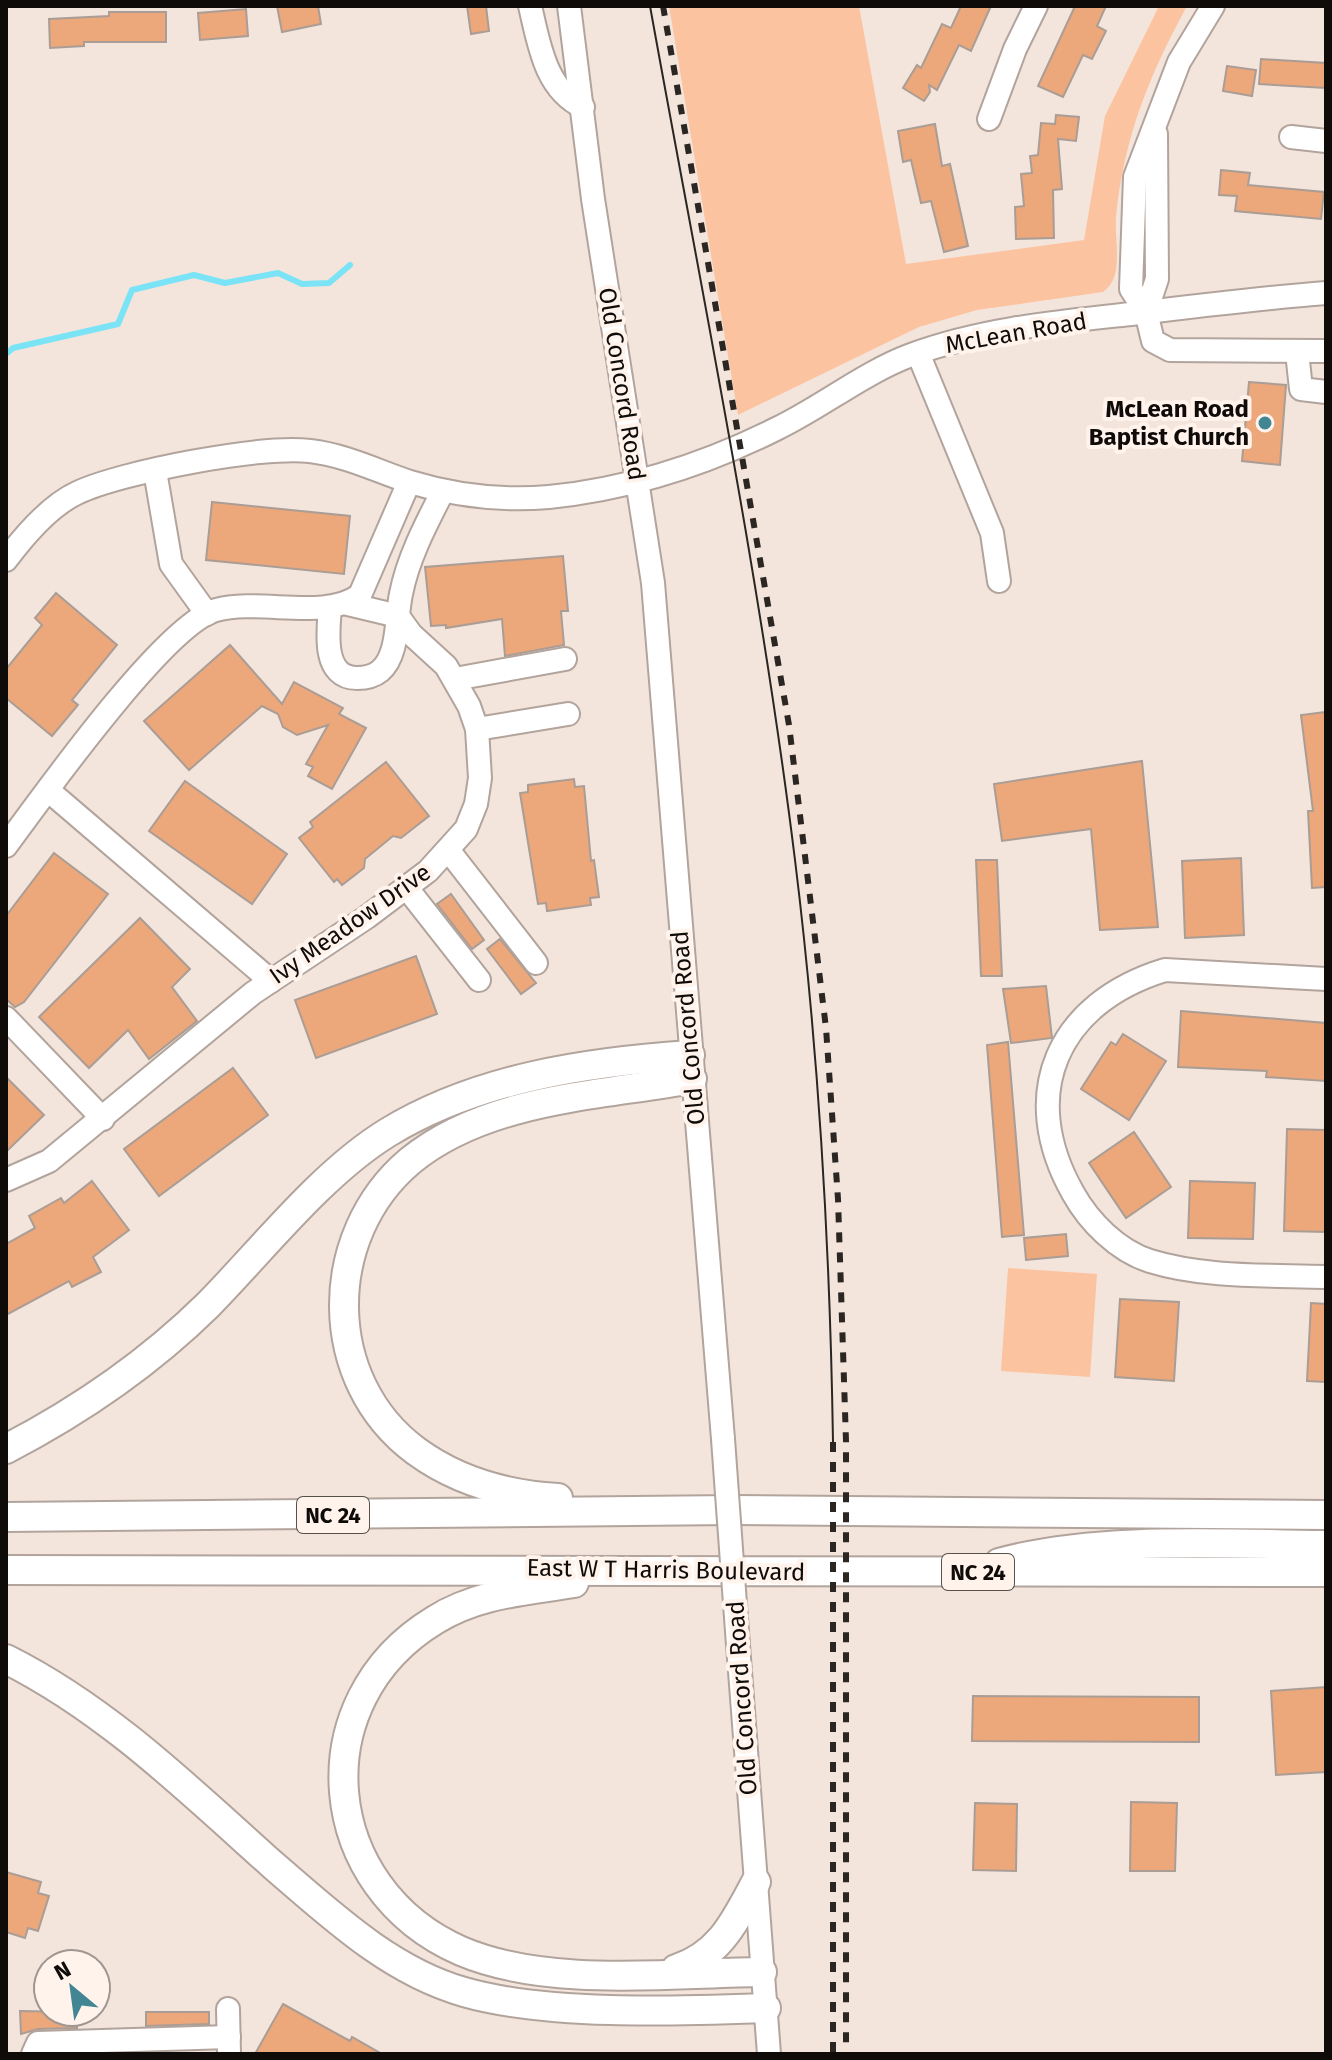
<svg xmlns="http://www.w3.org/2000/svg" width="1332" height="2060" viewBox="0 0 1332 2060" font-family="'Fira Sans',sans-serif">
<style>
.green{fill:#fcc3a0}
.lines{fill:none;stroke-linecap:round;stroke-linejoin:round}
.stream{stroke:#7ae4f6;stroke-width:6}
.building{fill:#eca77b;stroke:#aa9d95;stroke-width:2}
.minor-casing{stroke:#b2a49c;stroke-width:26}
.major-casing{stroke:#b2a49c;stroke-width:32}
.minor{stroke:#fff;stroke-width:22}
.major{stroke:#fff;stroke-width:28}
.tram{stroke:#2b2622;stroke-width:2}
.rail{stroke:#2b2622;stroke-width:6;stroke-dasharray:10 10;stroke-linecap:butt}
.minor-bridge-casing{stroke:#b2a49c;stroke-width:26;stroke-linecap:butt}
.minor-bridge{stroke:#fff;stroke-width:22}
.poi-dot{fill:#418692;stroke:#fff3ec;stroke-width:3}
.labels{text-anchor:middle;stroke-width:8;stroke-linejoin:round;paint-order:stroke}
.shield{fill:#fff3ec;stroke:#57514c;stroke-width:2}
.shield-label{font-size:22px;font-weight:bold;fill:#0f0b08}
.street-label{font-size:24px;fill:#0f0b08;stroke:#fff3ec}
.poi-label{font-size:24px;font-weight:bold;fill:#0f0b08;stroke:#fff3ec;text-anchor:end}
</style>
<rect width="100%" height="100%" fill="#f4e5dc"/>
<g class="green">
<path d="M669 6H859L906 264 1084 240 1105 116 1159 6H1187C1149 76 1124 137 1116 217 1114 240 1125 278 1103 292L977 310 919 327 738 415Z"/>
<path d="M1008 1268 1097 1274 1090 1377 1001 1371Z"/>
</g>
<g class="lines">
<path class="stream" d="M6 354 13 348 118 324 132 290 194 275 225 283 278 273 302 284 329 283 350 265"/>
</g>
<g class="building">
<path d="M277 6H318L321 24 282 32Z"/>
<path d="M467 6H486L489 31 471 34Z"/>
<path d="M961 6H991L971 51 959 45 937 90 929 85 930 92 924 101 903 88 917 65 921 68 942 24 951 28Z"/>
<path d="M1075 6H1106L1097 26 1106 31 1092 59 1083 55 1063 97 1038 86Z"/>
<path d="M246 9 248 36 200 40 198 13Z"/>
<path d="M109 12H166V42H84V46L50 48 49 19 109 16Z"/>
<path d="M1261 59 1326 63 1325 88 1259 84Z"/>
<path d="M1227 66 1256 70 1252 96 1223 91Z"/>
<path d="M1056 115 1079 117 1076 141 1058 139 1062 189 1053 190 1054 238 1016 239 1015 207 1024 206 1021 174 1032 173 1030 156 1038 155 1041 123 1055 124Z"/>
<path d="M935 124 942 166 950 164 968 246 944 252 931 201 921 203 911 160 903 162 898 131Z"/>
<path d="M1221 170 1250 173 1248 185 1324 192 1321 219 1235 211 1237 196 1219 195Z"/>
<path d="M1249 382 1286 385 1280 465 1242 461Z"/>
<path d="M212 502 350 516 344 574 206 560Z"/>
<path d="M563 556 568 611H561L564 645 505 656 502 619 446 628V625L431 626 425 567Z"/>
<path d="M56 593 117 645 72 700 78 705 52 736 6 698V669L42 625 35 618Z"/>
<path d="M230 645 282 704 294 682 343 708 339 714 366 728 332 789 308 776 313 767 306 764 328 725 297 735 283 727 278 714 262 706 189 770 144 721Z"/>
<path d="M1326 712V887L1312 888 1308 811H1313L1301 715Z"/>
<path d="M1142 761 1158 927 1100 930 1091 829 1002 841 994 784Z"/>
<path d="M386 762 429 816 401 838 393 836 365 859 364 868 342 885 337 879 334 882 299 838 313 827 310 822Z"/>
<path d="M574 779 575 787 584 786 591 861 594 860 599 897 590 898 591 905 547 911 546 903 538 904 520 793 528 792V785Z"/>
<path d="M185 781 287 854 252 904 149 831Z"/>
<path d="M54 853 108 894 24 1002 15 1007 6 999V916Z"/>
<path d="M1241 858 1244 935 1185 938 1182 861Z"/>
<path d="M976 860H997L1002 976H981Z"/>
<path d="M451 894 484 940 472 949 437 904Z"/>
<path d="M140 918 190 969 172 987 197 1021 149 1059 128 1030 89 1068 39 1017Z"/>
<path d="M500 939 536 983 521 994 487 949Z"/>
<path d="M416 956 437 1014 316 1058 295 1000Z"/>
<path d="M1046 986 1052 1038 1011 1043 1003 989Z"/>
<path d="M1181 1011 1326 1023V1081L1266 1077 1267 1071 1178 1067Z"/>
<path d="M1123 1034 1166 1061 1129 1120 1081 1089 1111 1042 1116 1045Z"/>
<path d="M1008 1042 1024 1235 1002 1237 987 1045Z"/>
<path d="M233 1068 268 1115 159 1196 124 1149Z"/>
<path d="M6 1077 44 1115 6 1152Z"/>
<path d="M1287 1129 1326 1130V1232L1284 1231Z"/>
<path d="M1134 1132 1171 1187 1126 1218 1089 1163Z"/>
<path d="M92 1181 129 1230 93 1257 101 1272 72 1287 69 1281 6 1315V1244L35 1228 29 1216 61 1198 64 1203Z"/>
<path d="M1190 1181 1255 1183 1253 1239 1188 1238Z"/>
<path d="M1066 1234 1068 1256 1026 1260 1024 1238Z"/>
<path d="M1120 1299 1179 1302 1174 1381 1115 1377Z"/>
<path d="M1311 1303 1326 1304V1382L1307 1381Z"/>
<path d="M1326 1687V1772L1276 1775 1271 1691Z"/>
<path d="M973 1696 1199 1697V1742L972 1741Z"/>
<path d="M1131 1802 1177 1803 1175 1871H1130Z"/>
<path d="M975 1803 1017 1804 1016 1871 973 1870Z"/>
<path d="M6 1872 41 1882 38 1893 49 1896 38 1931 28 1928 25 1938 6 1932Z"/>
<path d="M283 2004 350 2041 352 2037 382 2054H255Z"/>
<path d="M20 2011 77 2012V2028L38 2029 21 2034Z"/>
<path d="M146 2012H209V2024L146 2026Z"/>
</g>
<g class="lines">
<defs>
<g id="minor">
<path d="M530 6C539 44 545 89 583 107"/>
<path d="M569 6 593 199 653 583 723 1439"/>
<path d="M1213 6 1179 62 1135 177 1131 289 1146 312 1153 341 1170 350 1326 351"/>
<path d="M989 119 1015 49 1036 6"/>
<path d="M1291 137 1326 141"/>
<path d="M1146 312 1157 279 1156 134"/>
<path d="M1297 352 1301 389 1326 392"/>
<path d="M918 353 992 533 999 581"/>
<path d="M155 471 171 564 207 614"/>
<path d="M6 560C24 536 49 506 77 493 121 472 262 445 310 451 345 455 377 471 410 482 456 496 501 501 549 497 628 489 704 465 776 429 822 407 863 373 911 355 981 329 1057 322 1131 314 1196 306 1261 298 1326 293"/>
<path d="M348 604 398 616"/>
<path d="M330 608C328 631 322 678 357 678 365 678 374 676 380 671 399 656 396 616 401 594 408 558 426 524 443 491"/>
<path d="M455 679 565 659"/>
<path d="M477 729 568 714"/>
<path d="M49 791 271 981"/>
<path d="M6 846C43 796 165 624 216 610 260 598 325 621 360 595L409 482"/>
<path d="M449 851 536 963"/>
<path d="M406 887 479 980"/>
<path d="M1326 979 1165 970C1057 1003 1017 1094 1073 1193 1089 1222 1118 1251 1150 1261 1205 1278 1269 1275 1326 1277"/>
<path d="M6 1018 103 1119"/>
<path d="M6 1180 49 1161 253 993 367 917 428 871 466 829 476 804 480 778 477 729 469 706 446 666 411 634 398 616"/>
<path d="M738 1645 769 2054"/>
<path d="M228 2009 229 2054"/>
<path d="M33 2054 38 2043 229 2037"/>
</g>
<g id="major">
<path d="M6 1449C81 1410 148 1364 208 1305 263 1249 321 1174 387 1133 477 1078 587 1062 690 1055"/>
<path d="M558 1498C507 1495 457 1481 416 1451 321 1381 321 1236 410 1161 487 1098 599 1096 692 1079"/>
<path d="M6 1517 734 1510 1326 1515"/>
<path d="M999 1563C1095 1536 1226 1544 1326 1545"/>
<path d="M6 1570 1326 1572"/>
<path d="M574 1583C526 1591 478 1593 435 1620 300 1702 319 1889 461 1951 548 1988 670 1973 762 1972"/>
<path d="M6 1659C108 1710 190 1791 274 1866 331 1915 390 1971 464 1992 548 2016 678 2011 766 2008"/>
<path d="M676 1969C720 1955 735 1921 756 1882"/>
</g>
</defs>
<use href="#minor" class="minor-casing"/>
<use href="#major" class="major-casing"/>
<use href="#minor" class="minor"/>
<use href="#major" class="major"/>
<path class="tram" d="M650 6C701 289 760 576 795 860 819 1054 830 1247 833 1442"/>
<g class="rail">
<path d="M663 6 789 725 826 1028 838 1199 846 1441V2054"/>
<path d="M833 1442V2054"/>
</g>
<defs>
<path id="minor-bridge" d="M723 1439 738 1645"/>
</defs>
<use href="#minor-bridge" class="minor-bridge-casing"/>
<use href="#minor-bridge" class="minor-bridge"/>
</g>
<circle class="poi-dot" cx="1265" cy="423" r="8"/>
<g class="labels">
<g class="shield">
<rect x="297" y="1497" width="72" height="36" rx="6"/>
<rect x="942" y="1554" width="72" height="36" rx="6"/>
</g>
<g class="shield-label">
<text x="333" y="1523">NC 24</text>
<text x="978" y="1580">NC 24</text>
</g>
<g class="street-label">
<text transform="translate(1016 333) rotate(-10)" y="8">McLean Road</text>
<text transform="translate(622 384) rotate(81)" y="8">Old Concord Road</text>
<text transform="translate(350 924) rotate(-35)" y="8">Ivy Meadow Drive</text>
<text transform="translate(688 1028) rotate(-95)" y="8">Old Concord Road</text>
<text transform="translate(666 1570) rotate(1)" y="8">East W T Harris Boulevard</text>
<text transform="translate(742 1698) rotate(-94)" y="8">Old Concord Road</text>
</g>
<g class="poi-label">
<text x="1249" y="417">McLean Road<tspan x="1249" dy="28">Baptist Church</tspan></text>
</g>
</g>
<rect width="1332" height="2060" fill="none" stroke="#0f0b08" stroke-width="16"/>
<g transform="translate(72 1988) rotate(331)"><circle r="38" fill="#fff3ec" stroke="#9f9691" stroke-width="2"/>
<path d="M0-6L14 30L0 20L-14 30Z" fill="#418692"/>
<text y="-12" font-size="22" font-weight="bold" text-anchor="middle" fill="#0f0b08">N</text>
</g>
</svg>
